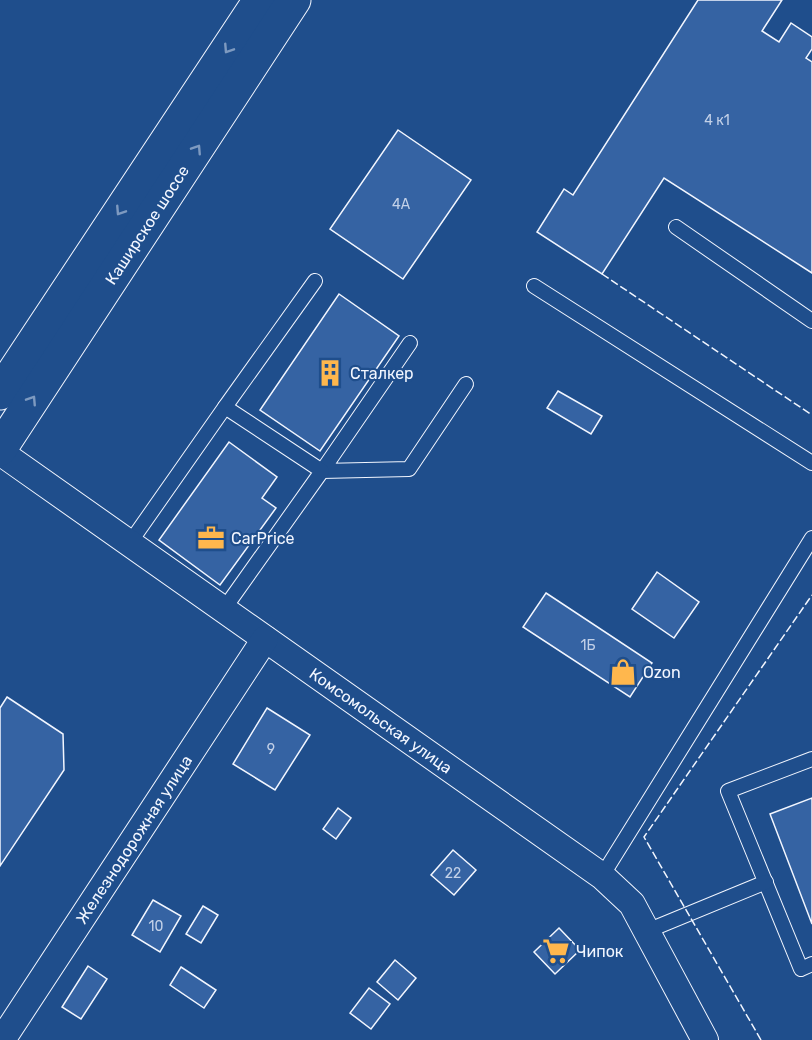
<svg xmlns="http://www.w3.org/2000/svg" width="812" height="1040" viewBox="0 0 812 1040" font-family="Rubik,sans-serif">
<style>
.building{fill:#3563a3;stroke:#f2f6ff;stroke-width:1.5}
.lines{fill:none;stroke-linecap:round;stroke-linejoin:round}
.lane-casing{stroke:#f2f6ff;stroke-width:16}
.street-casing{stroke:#f2f6ff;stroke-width:28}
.primary-casing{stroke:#f2f6ff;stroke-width:35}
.lane{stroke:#1f4e8c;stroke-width:14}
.street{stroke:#1f4e8c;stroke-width:26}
.primary{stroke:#1f4e8c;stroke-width:33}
.fence{stroke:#f2f6ff;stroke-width:1.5;stroke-dasharray:8 3;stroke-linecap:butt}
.oneway{stroke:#7e9ac0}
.labels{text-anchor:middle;stroke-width:4.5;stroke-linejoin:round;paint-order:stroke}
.number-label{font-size:14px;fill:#c3d1e8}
.street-label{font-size:16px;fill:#f2f6ff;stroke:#1f4e8c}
.poi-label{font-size:16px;fill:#f2f6ff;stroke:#1f4e8c;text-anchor:start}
</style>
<rect width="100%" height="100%" fill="#1f4e8c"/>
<g class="building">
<path d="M698 0H782L762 31 779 42 791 23 812 37V49L806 58 812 62V273L664 178 602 274 537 232 564 189 573 195Z"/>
<path d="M398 130 471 180 403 279 330 229Z"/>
<path d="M339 294 399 336 320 451 260 410Z"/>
<path d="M558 391 602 416 591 434 547 408Z"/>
<path d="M229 442 277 477 262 498 276 508 220 585 159 540Z"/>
<path d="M657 572 699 602 674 638 632 609Z"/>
<path d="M546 593 652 663 630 697 523 627Z"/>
<path d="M7 697 63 734 64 770 0 866V708Z"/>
<path d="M267 708 310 735 275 790 233 764Z"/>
<path d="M812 798V924L770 814Z"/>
<path d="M338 808 351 818 336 839 323 829Z"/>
<path d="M453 850 476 870 454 895 431 875Z"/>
<path d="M153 900 181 916 160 952 132 935Z"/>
<path d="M203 906 218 915 201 943 186 934Z"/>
<path d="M559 928 580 950 555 974 534 952Z"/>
<path d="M395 960 416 978 398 1000 377 982Z"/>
<path d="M88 966 107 979 81 1019 62 1007Z"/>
<path d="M181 967 216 990 204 1008 170 985Z"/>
<path d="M369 988 390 1004 371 1029 350 1013Z"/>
</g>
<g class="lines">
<defs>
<g id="lane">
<path d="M676 227 812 321"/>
<path d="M534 286 812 463"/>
<path d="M410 343 322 471 409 469 466 384"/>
<path d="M225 407 315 281"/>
<path d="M129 544 225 407 322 471 224 609"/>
<path d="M812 759 728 791 801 969 812 964"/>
<path d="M602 876 812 538"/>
<path d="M647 931 766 882"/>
</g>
<g id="street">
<path id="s1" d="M0 452 602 876 632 904 705 1040"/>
<path id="s2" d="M2 1040 265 639"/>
</g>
<g id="primary">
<path d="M0 393 260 0"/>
<path id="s3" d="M0 449 294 0"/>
</g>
</defs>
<use href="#lane" class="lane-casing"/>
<use href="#street" class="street-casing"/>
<use href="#primary" class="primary-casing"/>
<use href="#lane" class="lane"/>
<use href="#street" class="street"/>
<use href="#primary" class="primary"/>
<g class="fence">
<path d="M602 274 812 415"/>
<path d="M761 1040 644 837 812 595"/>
</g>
</g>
<defs><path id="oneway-chevron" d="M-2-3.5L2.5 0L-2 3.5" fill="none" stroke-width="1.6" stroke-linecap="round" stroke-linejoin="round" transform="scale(1.5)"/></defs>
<g class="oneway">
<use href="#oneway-chevron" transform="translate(228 49) rotate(123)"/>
<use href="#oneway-chevron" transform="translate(197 149) rotate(-57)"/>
<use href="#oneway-chevron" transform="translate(120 211) rotate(123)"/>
<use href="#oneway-chevron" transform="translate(32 400) rotate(-57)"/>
</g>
<defs>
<symbol id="building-bare" viewBox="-9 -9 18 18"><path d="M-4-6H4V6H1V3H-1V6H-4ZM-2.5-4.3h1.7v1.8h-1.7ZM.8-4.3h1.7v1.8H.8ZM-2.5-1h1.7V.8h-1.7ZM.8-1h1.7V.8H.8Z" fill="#ffb74d" stroke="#1f4e8c" stroke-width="2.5" paint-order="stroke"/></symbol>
<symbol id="office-bare" viewBox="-9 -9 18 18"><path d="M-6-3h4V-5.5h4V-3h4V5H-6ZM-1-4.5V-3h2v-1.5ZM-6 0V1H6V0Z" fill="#ffb74d" stroke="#1f4e8c" stroke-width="2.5" paint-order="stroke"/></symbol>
<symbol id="shop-bare" viewBox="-9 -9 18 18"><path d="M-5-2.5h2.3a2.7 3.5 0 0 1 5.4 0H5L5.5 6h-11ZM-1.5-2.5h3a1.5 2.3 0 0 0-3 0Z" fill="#ffb74d" stroke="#1f4e8c" stroke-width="2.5" paint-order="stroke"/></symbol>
<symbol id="supermarket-bare" viewBox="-9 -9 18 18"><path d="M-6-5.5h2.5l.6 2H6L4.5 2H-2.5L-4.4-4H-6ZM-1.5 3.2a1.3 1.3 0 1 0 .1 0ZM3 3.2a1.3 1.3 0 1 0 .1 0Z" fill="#ffb74d" stroke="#1f4e8c" stroke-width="2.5" paint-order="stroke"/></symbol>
</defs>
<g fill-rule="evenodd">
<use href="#building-bare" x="311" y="354" width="38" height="38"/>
<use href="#office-bare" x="192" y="519" width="38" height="38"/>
<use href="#shop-bare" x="604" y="653" width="38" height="38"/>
<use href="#supermarket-bare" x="537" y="932" width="38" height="38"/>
</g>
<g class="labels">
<g class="number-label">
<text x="717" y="125">4 к1</text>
<text x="401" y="209">4А</text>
<text x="588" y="650">1Б</text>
<text x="271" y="754">9</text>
<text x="453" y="878">22</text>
<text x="156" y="931">10</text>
</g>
<g class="street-label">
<text dy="6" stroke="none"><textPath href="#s3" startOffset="268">Каширское шоссе</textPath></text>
<text dy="6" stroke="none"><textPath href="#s1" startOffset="466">Комсомольская улица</textPath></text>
<text dy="6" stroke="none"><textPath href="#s2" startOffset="240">Железнодорожная улица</textPath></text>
</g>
<g class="poi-label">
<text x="350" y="379">Сталкер</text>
<text x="231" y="544">CarPrice</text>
<text x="643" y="678">Ozon</text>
<text x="576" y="957">Чипок</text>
</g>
</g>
</svg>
